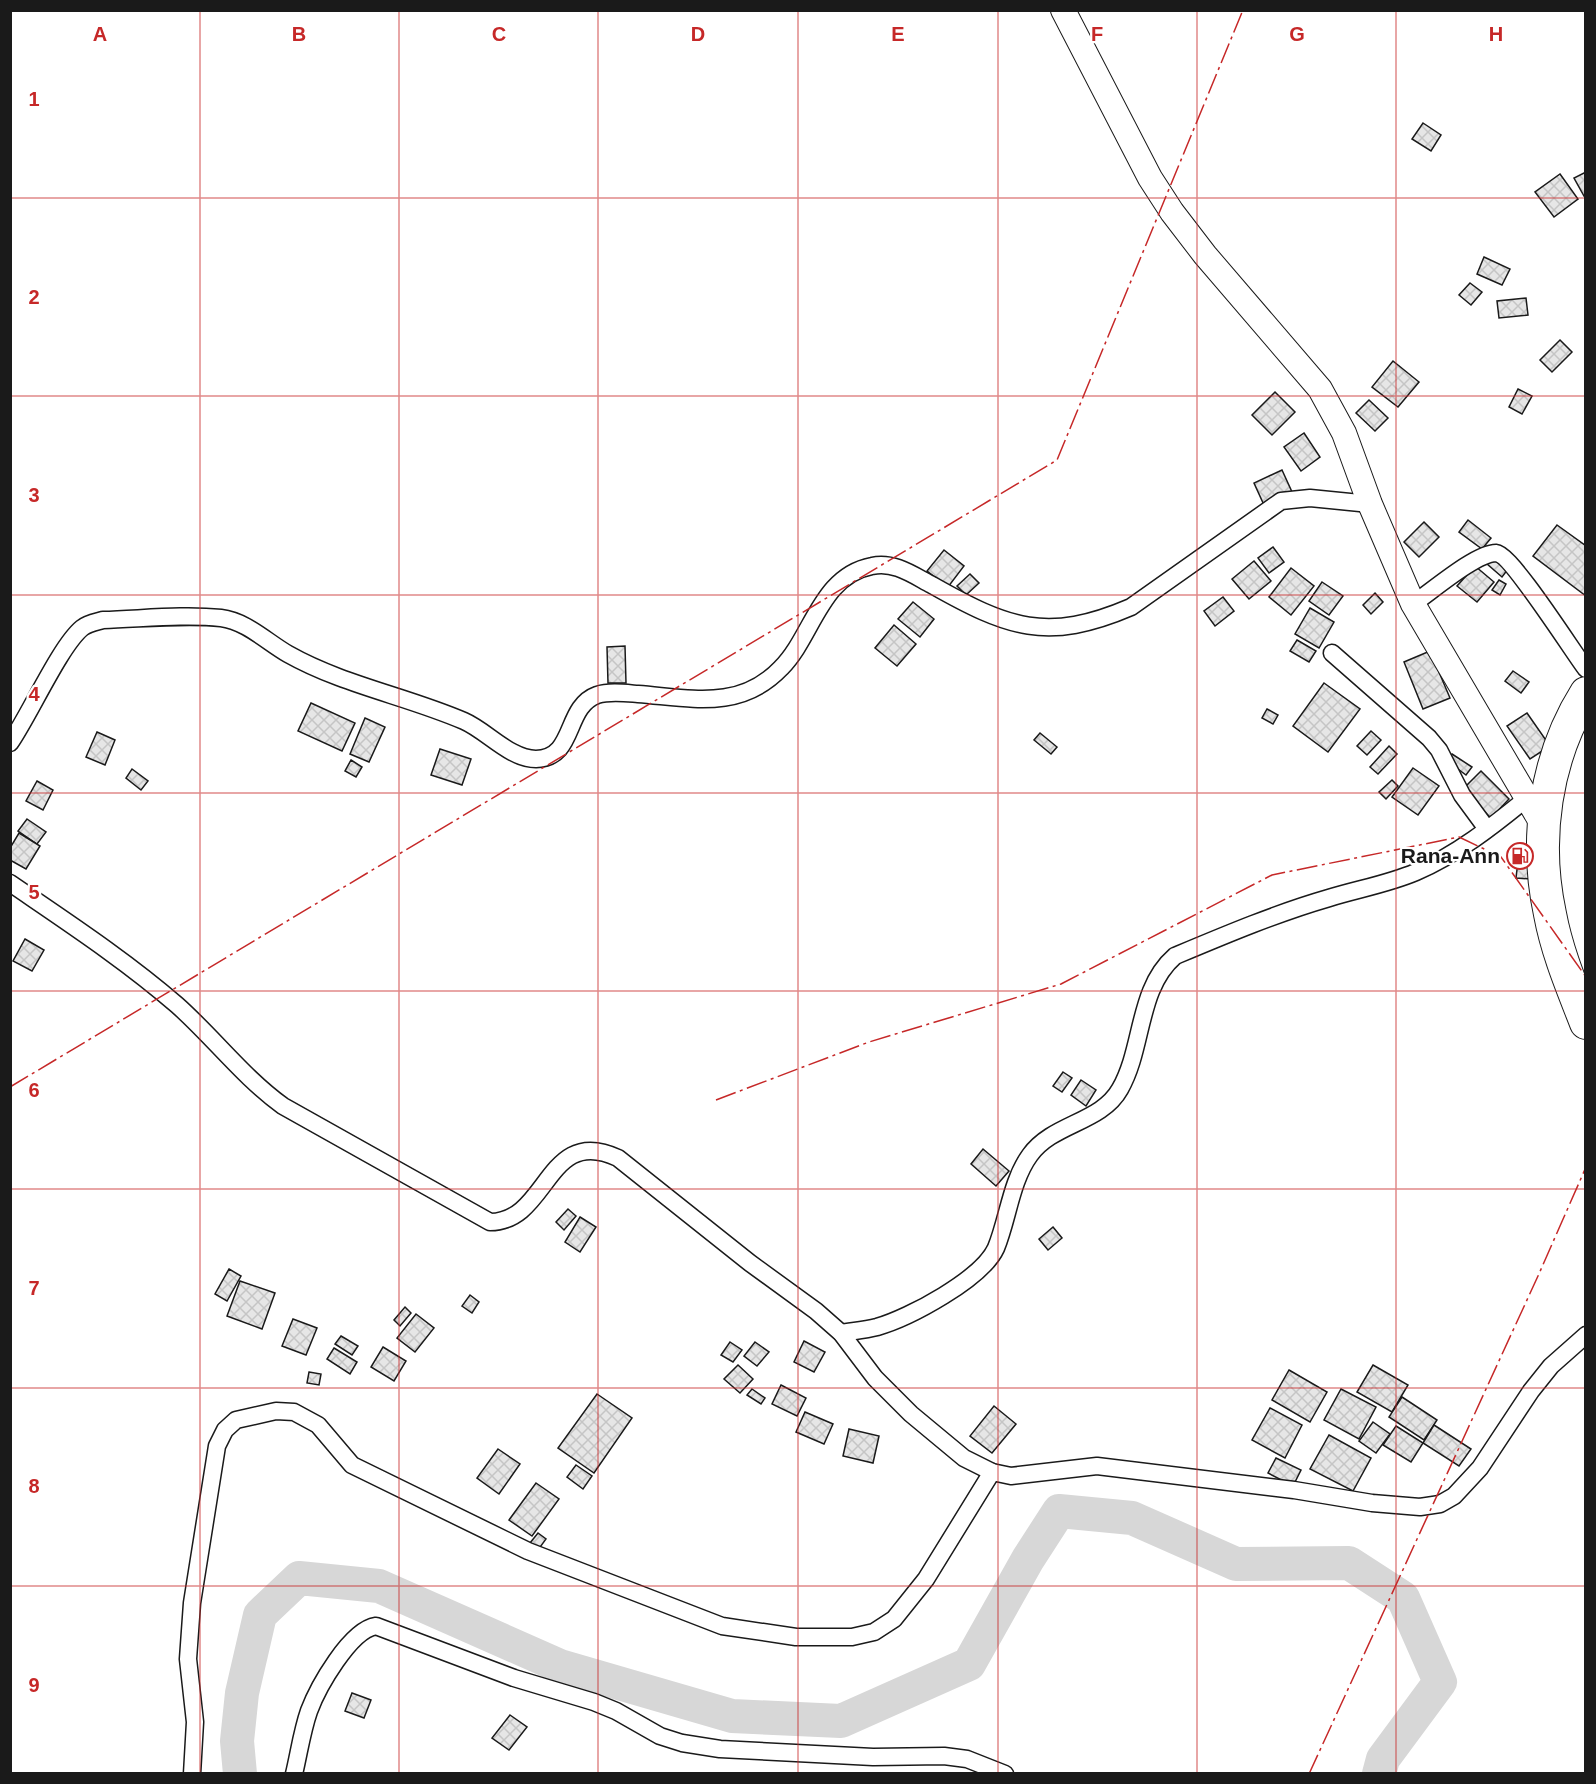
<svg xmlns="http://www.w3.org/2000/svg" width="1596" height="1784" viewBox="0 0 1596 1784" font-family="Helvetica,sans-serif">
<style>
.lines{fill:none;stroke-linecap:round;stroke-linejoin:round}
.river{stroke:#d7d7d7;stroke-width:34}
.building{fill:url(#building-cross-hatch);stroke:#1a1a1a;stroke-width:1.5}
.street-casing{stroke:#1a1a1a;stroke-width:19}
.secondary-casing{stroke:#1a1a1a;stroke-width:26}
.highway-casing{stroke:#1a1a1a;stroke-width:34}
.street{stroke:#fff;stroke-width:16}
.secondary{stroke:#fff;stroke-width:24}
.highway{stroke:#fff;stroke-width:32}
.power{stroke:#c62828;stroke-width:1.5;stroke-dasharray:21 4.5 3 4.5;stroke-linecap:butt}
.grid{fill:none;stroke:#c62828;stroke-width:1.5;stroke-opacity:0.55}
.labels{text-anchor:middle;stroke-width:4.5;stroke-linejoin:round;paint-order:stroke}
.poi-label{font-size:21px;font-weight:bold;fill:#1a1a1a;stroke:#fff;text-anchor:end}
.grid-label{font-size:20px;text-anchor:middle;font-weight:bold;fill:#c62828;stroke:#fff;stroke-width:4.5;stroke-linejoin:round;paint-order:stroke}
</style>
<defs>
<pattern id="building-cross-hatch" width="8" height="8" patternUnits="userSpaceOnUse" patternTransform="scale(1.5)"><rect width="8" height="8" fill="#e6e6e6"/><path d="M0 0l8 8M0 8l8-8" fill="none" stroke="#c5c5c5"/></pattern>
</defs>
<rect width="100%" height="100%" fill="#fff"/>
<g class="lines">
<path class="river" d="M240 1774 237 1741 242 1693 260 1615 299 1578 379 1586 560 1666 732 1716 841 1721 969 1664 1028 1559 1059 1511 1132 1518 1236 1564 1349 1563 1403 1598 1440 1682 1383 1759 1379 1774"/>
</g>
<g class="building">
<path d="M1423 123 1441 135 1431 151 1412 139Z"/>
<path d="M1586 172V195L1584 196 1574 178Z"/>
<path d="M1560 174 1578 199 1554 217 1535 192Z"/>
<path d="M1484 257 1510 269 1502 285 1477 274Z"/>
<path d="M1470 283 1482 292 1471 305 1459 295Z"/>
<path d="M1526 298 1528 315 1499 318 1497 301Z"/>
<path d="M1560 340 1572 352 1552 372 1540 360Z"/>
<path d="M1393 361 1419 382 1398 407 1372 387Z"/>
<path d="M1518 389 1532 396 1522 414 1509 407Z"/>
<path d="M1275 392 1295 412 1272 435 1252 415Z"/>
<path d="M1369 400 1388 418 1375 431 1356 413Z"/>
<path d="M1304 433 1320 457 1301 471 1284 447Z"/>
<path d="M1282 470 1292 492 1264 505 1254 483Z"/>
<path d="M1468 520 1491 538 1482 549 1459 532Z"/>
<path d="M1424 522 1439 537 1419 557 1404 542Z"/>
<path d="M1557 525 1586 546V596L1533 556Z"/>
<path d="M1273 547 1284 562 1269 573 1258 558Z"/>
<path d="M944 550 964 566 948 587 927 571Z"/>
<path d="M1494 557 1508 569 1502 577 1487 564Z"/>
<path d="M1254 561 1271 581 1249 599 1232 579Z"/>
<path d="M1475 566 1494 582 1477 602 1457 586Z"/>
<path d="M1291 568 1314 586 1291 615 1269 597Z"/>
<path d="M970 574 979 583 966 595 957 586Z"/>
<path d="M1499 580 1506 584 1500 595 1492 590Z"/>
<path d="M1322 582 1343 596 1329 615 1309 601Z"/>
<path d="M1375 593 1383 602 1371 614 1363 605Z"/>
<path d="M1223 597 1234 611 1215 626 1204 611Z"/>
<path d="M913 602 934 619 920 637 898 619Z"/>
<path d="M1310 608 1334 622 1319 648 1295 634Z"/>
<path d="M894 625 916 644 897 666 875 648Z"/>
<path d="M1297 640 1316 651 1309 662 1290 651Z"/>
<path d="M625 646 626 683H608L607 647Z"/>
<path d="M1430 651 1450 698 1423 709 1404 662Z"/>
<path d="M1513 671 1529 682 1521 693 1505 681Z"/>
<path d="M1324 683 1360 709 1328 752 1293 726Z"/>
<path d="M311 703 355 723 342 751 298 731Z"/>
<path d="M1267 709 1278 715 1273 724 1262 718Z"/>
<path d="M1527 713 1550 746 1530 759 1507 726Z"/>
<path d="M365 718 385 727 369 762 350 754Z"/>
<path d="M1371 731 1381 740 1367 755 1357 746Z"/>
<path d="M97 732 115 740 105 765 86 757Z"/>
<path d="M1040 733 1057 747 1051 754 1034 740Z"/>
<path d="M1389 746 1397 754 1378 774 1370 767Z"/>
<path d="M440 749 471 759 462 785 431 775Z"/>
<path d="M1452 754 1472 767 1466 775 1447 761Z"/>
<path d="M351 760 362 767 356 777 345 771Z"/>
<path d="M1413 768 1439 786 1418 815 1392 797Z"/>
<path d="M132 769 148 781 141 790 126 778Z"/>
<path d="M1481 771 1509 799 1491 818 1462 790Z"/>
<path d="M1392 780 1398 786 1386 799 1379 792Z"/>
<path d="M37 781 53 790 43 810 26 801Z"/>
<path d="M27 819 46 832 37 844 18 831Z"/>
<path d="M19 833 40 846 26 869 10 860V848Z"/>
<path d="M1518 861 1532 862 1531 879 1516 878Z"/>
<path d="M25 939 44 950 32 971 13 961Z"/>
<path d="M1063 1072 1072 1078 1062 1092 1053 1086Z"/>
<path d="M1081 1080 1096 1090 1086 1106 1071 1095Z"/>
<path d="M983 1149 1009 1171 996 1186 971 1164Z"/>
<path d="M568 1209 576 1216 564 1230 556 1222Z"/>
<path d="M580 1217 596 1227 580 1252 565 1242Z"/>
<path d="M1053 1227 1062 1238 1048 1250 1039 1239Z"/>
<path d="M229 1269 241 1276 227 1301 215 1294Z"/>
<path d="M240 1281 275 1293 262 1329 227 1316Z"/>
<path d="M470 1295 479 1302 472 1313 462 1306Z"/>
<path d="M405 1307 411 1313 400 1326 394 1320Z"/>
<path d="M416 1314 434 1328 415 1352 397 1338Z"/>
<path d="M293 1319 317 1328 306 1355 282 1346Z"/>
<path d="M341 1336 358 1346 352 1355 335 1344Z"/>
<path d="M804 1341 825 1352 814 1372 794 1362Z"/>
<path d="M730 1342 742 1350 733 1362 721 1355Z"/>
<path d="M755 1342 769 1352 757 1366 744 1356Z"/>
<path d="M383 1347 406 1361 394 1381 371 1367Z"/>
<path d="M334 1348 357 1362 350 1374 327 1359Z"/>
<path d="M738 1365 753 1379 740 1393 724 1379Z"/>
<path d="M1373 1365 1408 1385 1392 1412 1357 1392Z"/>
<path d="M1289 1370 1327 1392 1310 1422 1272 1400Z"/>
<path d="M309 1372 321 1374 319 1385 307 1383Z"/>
<path d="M781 1385 806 1398 797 1416 772 1404Z"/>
<path d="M752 1389 765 1398 761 1404 747 1395Z"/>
<path d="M1341 1389 1376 1407 1359 1439 1324 1420Z"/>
<path d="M597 1394 632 1418 594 1473 558 1448Z"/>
<path d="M1402 1397 1437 1420 1424 1440 1389 1417Z"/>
<path d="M994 1406 1016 1424 992 1453 970 1436Z"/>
<path d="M1270 1408 1302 1425 1285 1458 1252 1440Z"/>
<path d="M805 1412 833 1424 824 1444 796 1432Z"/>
<path d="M1373 1422 1390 1434 1376 1453 1359 1441Z"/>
<path d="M1434 1425 1471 1449 1459 1466 1423 1443Z"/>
<path d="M1396 1426 1423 1443 1411 1462 1383 1445Z"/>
<path d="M849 1429 879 1436 873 1463 843 1456Z"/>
<path d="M1329 1435 1371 1458 1353 1491 1310 1469Z"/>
<path d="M498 1449 520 1464 499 1494 477 1478Z"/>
<path d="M1276 1458 1301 1470 1293 1486 1268 1473Z"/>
<path d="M576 1465 592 1476 583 1489 567 1477Z"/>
<path d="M536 1483 559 1499 532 1536 509 1520Z"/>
<path d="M538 1533 546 1539 538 1550 530 1543Z"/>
<path d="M352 1693 371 1700 364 1718 345 1711Z"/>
<path d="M510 1715 527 1727 509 1750 492 1738Z"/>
</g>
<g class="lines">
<defs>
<g id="street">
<path d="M1413 604C1431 592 1476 553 1496 553 1511 554 1573 652 1586 669"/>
<path d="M1332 653 1429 738 1439 750 1462 795 1487 829"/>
<path d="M10 743C29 716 60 646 82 628 88 623 96 622 103 620 141 619 183 614 221 618 246 621 267 642 288 654 343 685 406 696 464 721 487 731 510 759 536 759 576 758 564 707 597 695 609 691 625 693 638 694 691 698 740 711 781 668 813 636 820 576 872 566 894 561 913 575 932 585 1008 628 1047 643 1131 607L1281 501 1310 498 1370 504"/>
<path d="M10 883C67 922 125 960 177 1005 214 1038 243 1077 283 1106L490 1222C549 1222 546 1124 618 1158L750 1263 816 1311 841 1333 875 1378 911 1414 964 1458 992 1472 1011 1476 1097 1466 1294 1490 1372 1503 1420 1507 1440 1504 1454 1496 1480 1468 1531 1391 1551 1366 1586 1335"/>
<path d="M841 1333C853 1331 865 1330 877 1327 909 1318 982 1279 996 1248 1008 1219 1011 1181 1030 1155 1053 1123 1101 1123 1120 1089 1144 1047 1137 989 1175 956 1225 935 1277 913 1329 898 1358 889 1388 884 1416 872 1456 855 1493 826 1526 799"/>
<path d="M192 1774 195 1722 188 1659 192 1603 217 1446 225 1430 236 1420 276 1411 294 1412 318 1425 352 1465 528 1551 722 1626 796 1637H852L874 1632 894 1619 926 1579 992 1472"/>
<path d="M294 1774C299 1753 302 1731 309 1711 318 1687 350 1630 376 1626L514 1678 594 1702 616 1711 660 1736 682 1743 720 1749 873 1757 944 1756 967 1759 1005 1774"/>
</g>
<path id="secondary" d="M1063 10 1150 178 1172 212 1205 255 1320 389 1344 433 1370 504 1413 604 1544 827"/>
<path id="highway" d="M1586 693C1545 758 1534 840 1550 914 1557 952 1572 987 1586 1023"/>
</defs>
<use href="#street" class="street-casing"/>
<use href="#secondary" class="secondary-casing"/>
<use href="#highway" class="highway-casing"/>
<use href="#street" class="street"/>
<use href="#secondary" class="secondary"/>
<use href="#highway" class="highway"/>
<g class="power">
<path d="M10 1087 1057 460 1243 10"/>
<path d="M716 1100 869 1042 1061 984 1272 875 1459 837 1501 857 1586 977"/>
<path d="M1309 1774 1538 1276 1586 1167"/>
</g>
</g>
<path class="grid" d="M200 10V1774M399 10V1774M598 10V1774M798 10V1774M998 10V1774M1197 10V1774M1396 10V1774M10 198H1586M10 396H1586M10 595H1586M10 793H1586M10 991H1586M10 1189H1586M10 1388H1586M10 1586H1586"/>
<defs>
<symbol id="fuel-ring" viewBox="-11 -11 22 22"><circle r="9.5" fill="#fff" stroke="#c62828" stroke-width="1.5"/><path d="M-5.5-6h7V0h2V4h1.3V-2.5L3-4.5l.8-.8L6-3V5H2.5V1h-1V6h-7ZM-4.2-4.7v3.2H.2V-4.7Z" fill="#c62828"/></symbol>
</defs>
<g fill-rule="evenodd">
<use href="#fuel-ring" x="1505" y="841" width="30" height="30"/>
</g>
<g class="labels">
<g class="poi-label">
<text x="1500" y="863">Rana-Ann</text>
</g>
</g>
<g class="grid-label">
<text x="100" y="41">A</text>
<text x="299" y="41">B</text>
<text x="499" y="41">C</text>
<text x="698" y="41">D</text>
<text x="898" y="41">E</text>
<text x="1097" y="41">F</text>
<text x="1297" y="41">G</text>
<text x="1496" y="41">H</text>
<text x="34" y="106">1</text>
<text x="34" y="304">2</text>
<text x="34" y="502">3</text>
<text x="34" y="701">4</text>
<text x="34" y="899">5</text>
<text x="34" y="1097">6</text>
<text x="34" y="1295">7</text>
<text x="34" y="1493">8</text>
<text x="34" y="1692">9</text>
</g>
<rect width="1596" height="1784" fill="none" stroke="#1a1a1a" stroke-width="24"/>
</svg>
